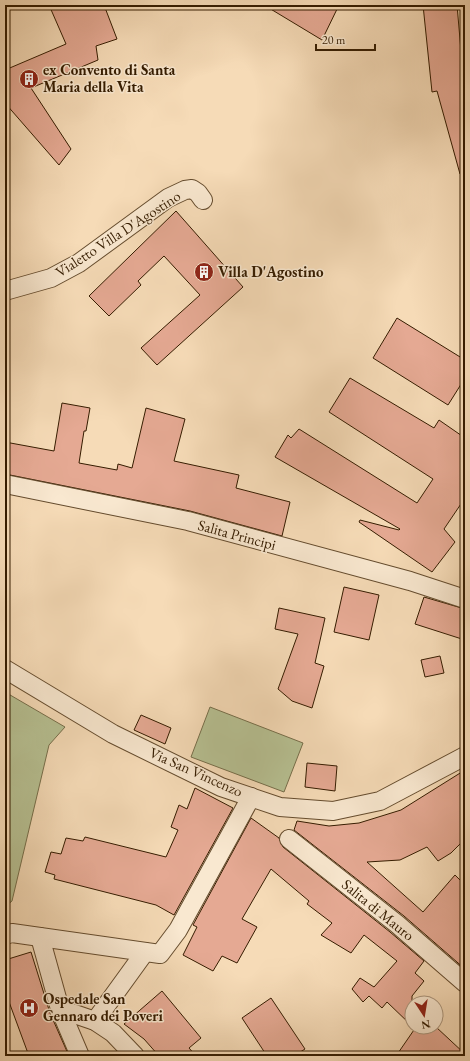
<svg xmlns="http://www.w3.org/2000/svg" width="470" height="1061" viewBox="0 0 470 1061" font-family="'EB Garamond',serif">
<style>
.green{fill:#b7c193;stroke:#766e4a}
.building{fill:#e5a993;stroke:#351c00}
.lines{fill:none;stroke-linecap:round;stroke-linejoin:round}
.street-casing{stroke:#654c2e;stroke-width:20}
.street{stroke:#f9e8d0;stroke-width:18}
.labels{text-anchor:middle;stroke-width:3;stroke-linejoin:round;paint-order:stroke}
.poi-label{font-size:15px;font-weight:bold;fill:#351c00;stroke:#f9e8d0;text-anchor:start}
.street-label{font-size:15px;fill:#351c00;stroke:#f9e8d0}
</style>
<rect width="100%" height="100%" fill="#f6dbb7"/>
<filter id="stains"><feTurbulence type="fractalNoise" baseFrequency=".005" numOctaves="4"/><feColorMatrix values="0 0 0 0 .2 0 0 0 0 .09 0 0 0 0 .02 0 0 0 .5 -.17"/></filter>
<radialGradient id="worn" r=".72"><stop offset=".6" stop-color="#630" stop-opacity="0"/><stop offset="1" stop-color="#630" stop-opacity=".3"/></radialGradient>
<g class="green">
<path d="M5 692 65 727 49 745 12 901 5 907Z"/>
<path d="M210 707 303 743 284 792 191 757Z"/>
</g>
<g class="building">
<path d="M49 5H104L117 39 96 46 98 60 31 88 71 149 59 165 5 103V70L66 44Z"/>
<path d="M264 5H339L322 40Z"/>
<path d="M423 5H457L465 97V173L460 174 437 91 432 92Z"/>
<path d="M176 211 243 287 157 365 141 348 200 295 164 256 138 281 141 285 109 316 89 296Z"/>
<path d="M397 318 465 360V378L448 405 373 358Z"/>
<path d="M350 378 434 428 439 420 465 438V498L444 529 455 542 432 572 359 522 360 520 399 530 400 529 275 457 288 435 291 438 299 429 417 503 433 479 329 412Z"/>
<path d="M62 403 90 408 86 431H84L79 463 117 470 118 464 132 468 146 408 185 419 174 461 239 475 236 488 290 502 282 536 190 511 5 474V442L54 451Z"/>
<path d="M344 587 379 595 369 640 334 632Z"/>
<path d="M424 597 465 609V640L415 624Z"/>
<path d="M279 608 325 618 315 663 324 666 312 708 292 701 278 689 298 634 275 629Z"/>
<path d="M440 656 444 673 425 677 421 660Z"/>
<path d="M141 715 171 728 165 744 134 730Z"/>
<path d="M307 763 337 766 335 791 305 787Z"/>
<path d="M465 770V839L451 853 438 861 427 847 400 860 367 862 423 912 455 875 465 885V969L404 916 294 830 297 821 329 826 359 823 401 810Z"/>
<path d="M195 788 233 808 174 915 156 905 54 879 55 875 45 872 51 852 61 854 66 838 83 841 85 837 166 857 178 830 171 827 179 805 187 809Z"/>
<path d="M251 818 279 838 283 847 390 932 424 961 415 973 424 981 412 996V1026L387 1002 382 1008 369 996 363 1002 352 989 360 978 374 987 397 961 364 935 351 953 321 935 332 923 307 904 309 901 271 869 242 919 257 927 237 963 222 956 213 971 183 955 197 927 193 925Z"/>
<path d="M31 952 50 1013 69 1056H29L5 991V960Z"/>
<path d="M162 991 201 1038 189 1048 196 1056H159L144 1039 124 1024Z"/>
<path d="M271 998 305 1049 294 1056H267L242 1018Z"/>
<path d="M416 1027H436L465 1054V1056H396Z"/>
</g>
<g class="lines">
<defs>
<g id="street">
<path d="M5 291 51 278 79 263 168 198 185 190 192 189 198 193 203 200"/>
<path d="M5 484 188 521 410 581 465 599"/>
<path d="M5 669 113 734 221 787 280 807 333 811 380 801 465 756"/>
<path d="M289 839 397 924 465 983"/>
<path d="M5 935 12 933 160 954 178 930 251 797"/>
<path d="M40 937 60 1009 80 1056"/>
<path d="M60 1009 95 1021 113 1033 135 1056"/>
<path d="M95 1021 145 952"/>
</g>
</defs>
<use href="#street" class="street-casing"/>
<use href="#street" class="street"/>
</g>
<defs>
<symbol id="building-disc" viewBox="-11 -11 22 22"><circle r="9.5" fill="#8f2418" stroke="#f9e8d0"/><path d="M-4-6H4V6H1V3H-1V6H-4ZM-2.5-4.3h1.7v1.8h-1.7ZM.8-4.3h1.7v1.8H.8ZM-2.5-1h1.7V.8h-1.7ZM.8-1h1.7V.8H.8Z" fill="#fff"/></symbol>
<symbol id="hospital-disc" viewBox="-11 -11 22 22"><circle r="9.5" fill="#8f2418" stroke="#f9e8d0"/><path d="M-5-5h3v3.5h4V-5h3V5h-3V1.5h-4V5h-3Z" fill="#fff"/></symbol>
</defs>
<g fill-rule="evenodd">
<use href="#building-disc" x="18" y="68" width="22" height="22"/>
<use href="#building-disc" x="193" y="261" width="22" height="22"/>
<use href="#hospital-disc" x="18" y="997" width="22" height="22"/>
</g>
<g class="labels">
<g class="poi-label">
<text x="43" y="75">ex Convento di Santa<tspan x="43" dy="17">Maria della Vita</tspan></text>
<text x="218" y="277">Villa D'Agostino</text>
<text x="43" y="1004">Ospedale San<tspan x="43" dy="17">Gennaro dei Poveri</tspan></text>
</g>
<g class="street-label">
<text transform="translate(118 234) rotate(-33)" y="5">Vialetto Villa D'Agostino</text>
<text transform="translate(237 535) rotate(15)" y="5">Salita Principi</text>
<text transform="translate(196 772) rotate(24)" y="5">Via San Vincenzo</text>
<text transform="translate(378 910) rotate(39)" y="5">Salita di Mauro</text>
</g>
</g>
<rect width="470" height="1061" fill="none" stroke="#f6dbb7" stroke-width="20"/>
<rect x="6" y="6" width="458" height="1049" fill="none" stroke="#351c00" stroke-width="2"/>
<rect x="10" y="10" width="450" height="1041" fill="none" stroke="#351c00"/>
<g transform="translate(424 1015) rotate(168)"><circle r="19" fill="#f9e8d0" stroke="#ab967d"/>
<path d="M0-3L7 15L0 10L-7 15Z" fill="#8f2418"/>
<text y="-6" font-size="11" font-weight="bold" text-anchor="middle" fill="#351c00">N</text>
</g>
<path d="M316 44v6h59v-6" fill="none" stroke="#351c00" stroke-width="2"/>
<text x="322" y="44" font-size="12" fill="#351c00" stroke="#f9e8d0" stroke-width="3" paint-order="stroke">20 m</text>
<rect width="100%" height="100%" filter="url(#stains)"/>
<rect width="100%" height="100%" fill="url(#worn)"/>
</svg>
